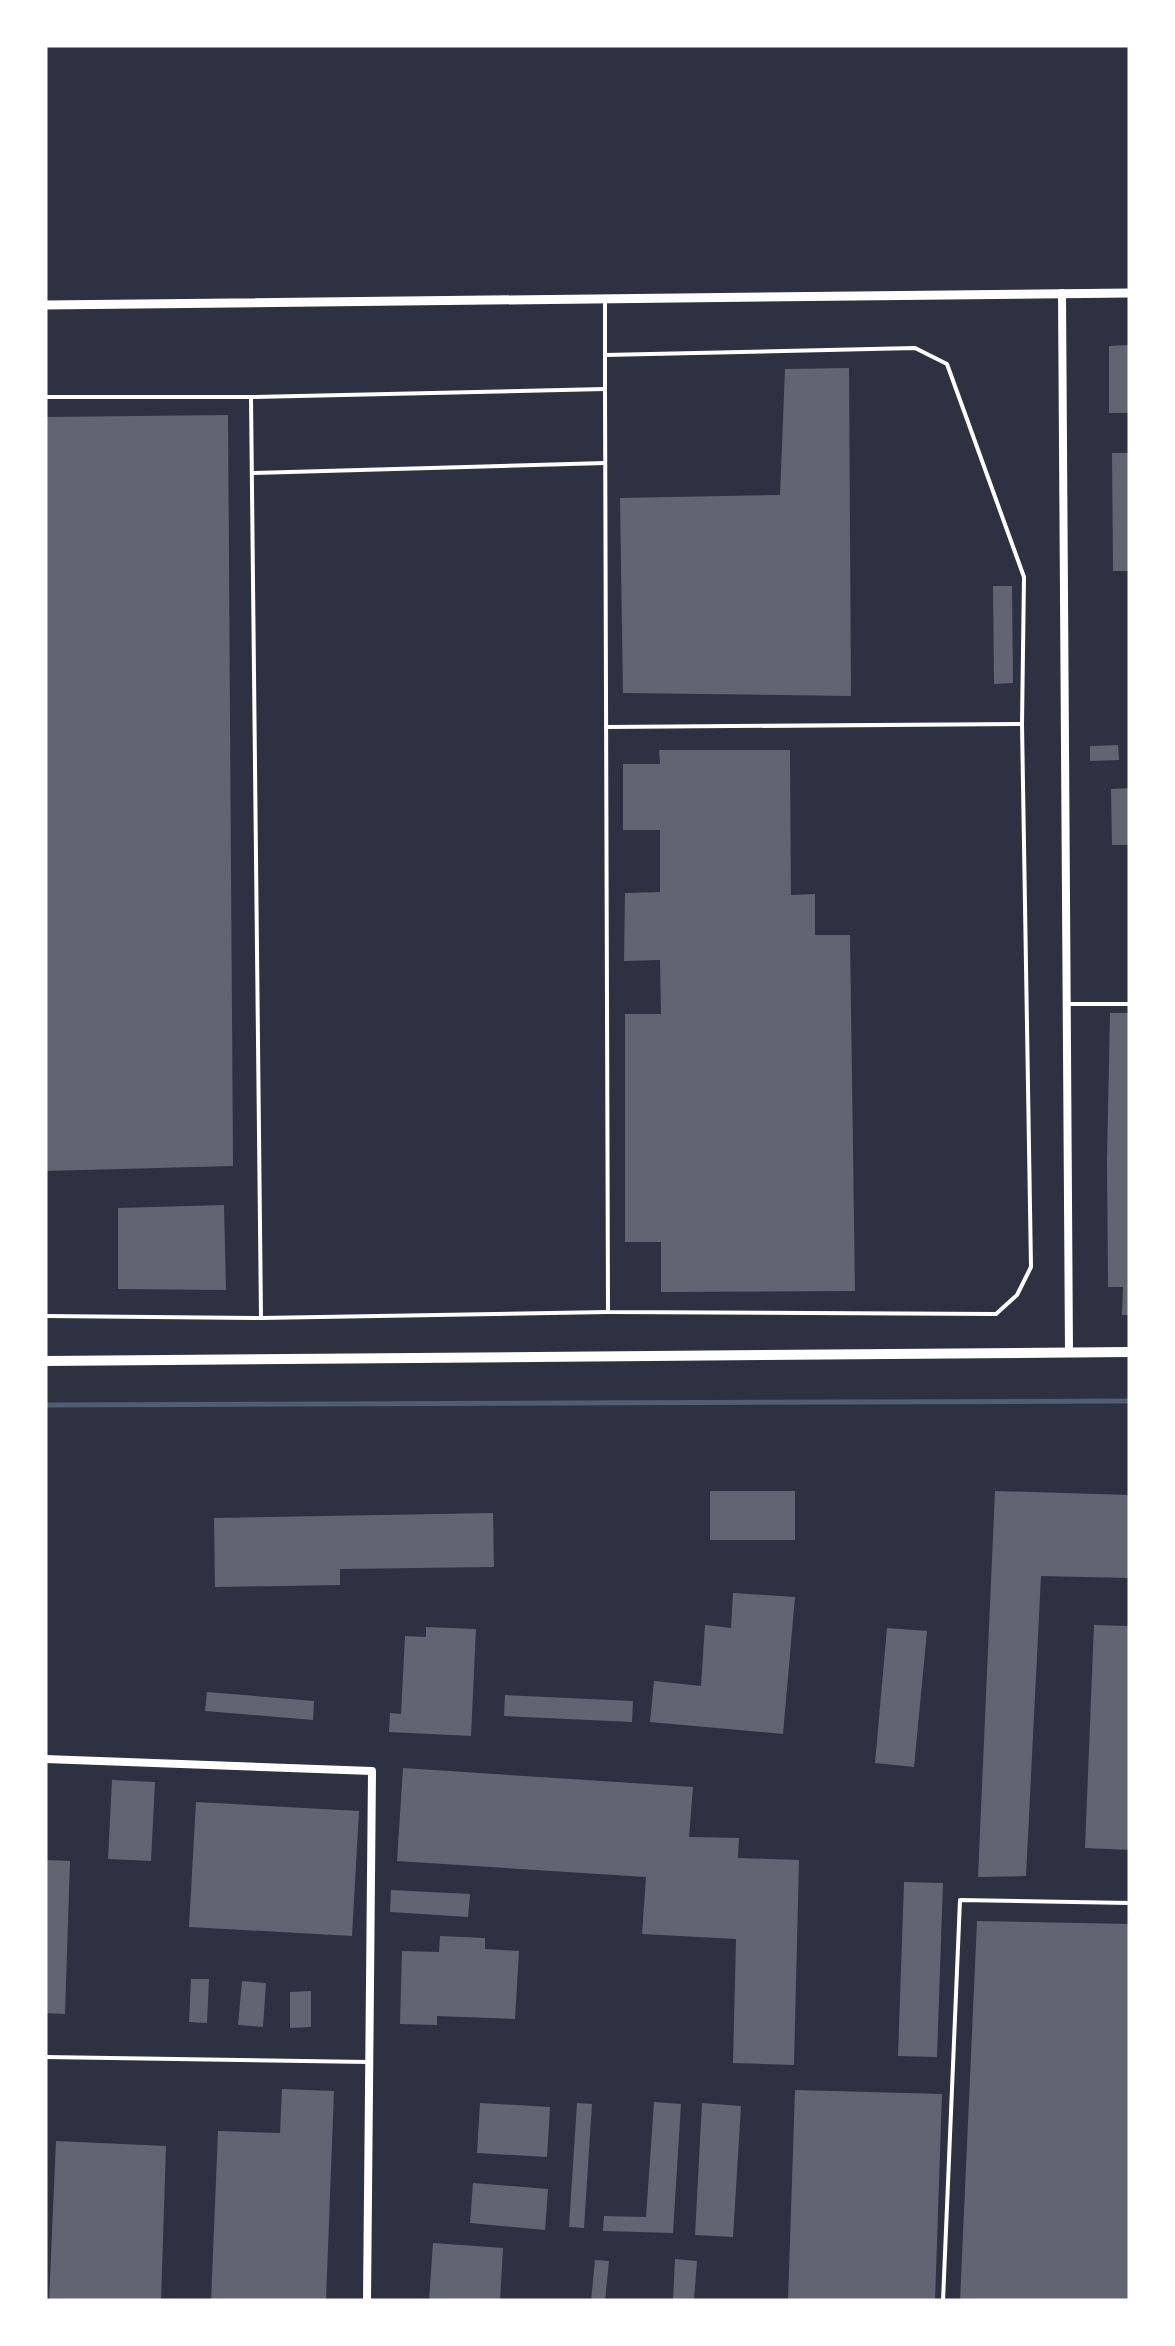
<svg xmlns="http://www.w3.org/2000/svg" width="1175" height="2346" viewBox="0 0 1175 2346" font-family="Montserrat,sans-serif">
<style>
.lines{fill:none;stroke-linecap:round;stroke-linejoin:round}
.stream{stroke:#4f5d75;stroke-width:5}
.building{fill:#626471}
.service{stroke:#fff;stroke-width:4}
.minor{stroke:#fff;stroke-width:8}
.tertiary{stroke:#fff;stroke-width:9}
.secondary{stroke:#fff;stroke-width:10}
</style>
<rect width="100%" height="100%" fill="#2d3142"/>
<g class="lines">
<path class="stream" d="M45 1405 1130 1401"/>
</g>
<g class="building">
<path d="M1130 345V413H1109V346Z"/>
<path d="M849 368 851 696 623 693 620 498 780 495 785 369Z"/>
<path d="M228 415 233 1166 45 1171V417Z"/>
<path d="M1112 453H1130V571H1113Z"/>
<path d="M993 586H1012L1013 683 994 684Z"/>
<path d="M1118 745 1119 760 1090 761V746Z"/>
<path d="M659 750H790L791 895 815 894V935H850L855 1291 661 1292V1242H625V1014H661L660 960 624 961 625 893 660 892V830H623V764H660Z"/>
<path d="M1130 788V845H1112L1111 789Z"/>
<path d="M1110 1013H1130V1315H1122L1123 1287H1108L1107 1159Z"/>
<path d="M224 1205 226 1290 118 1289V1208Z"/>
<rect x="710" y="1491" width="85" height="49"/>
<path d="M995 1491 1130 1495V1578L1041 1576 1026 1876 978 1877Z"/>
<path d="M493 1513 494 1567 340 1569V1585L215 1587 214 1518Z"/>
<path d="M733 1593 795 1597 783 1734 650 1722 654 1681 701 1686 705 1625 731 1628Z"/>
<path d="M1094 1625 1130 1626V1850L1085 1848Z"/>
<path d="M426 1627 476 1629 471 1736 389 1732 390 1713 401 1714 405 1636 426 1637Z"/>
<path d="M887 1628 927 1631 914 1767 875 1763Z"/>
<path d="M207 1692 314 1701 313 1720 205 1711Z"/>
<path d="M505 1695 633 1701 632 1722 504 1716Z"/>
<path d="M403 1768 693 1787 689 1837 739 1838 738 1858 799 1860 794 2065 733 2063 736 1939 642 1934 646 1877 397 1861Z"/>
<path d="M112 1780 155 1782 151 1861 108 1859Z"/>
<path d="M196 1802 359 1811 352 1936 189 1927Z"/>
<path d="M45 1860 70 1861 65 2014 45 2013Z"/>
<path d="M904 1882 943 1883 937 2057 898 2056Z"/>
<path d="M391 1890 470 1894 468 1917 390 1912Z"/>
<path d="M977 1921 1130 1924V2301H960Z"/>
<path d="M440 1936 485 1938V1949L519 1951 515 2019 437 2016V2025L400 2024 402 1951 439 1952Z"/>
<path d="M191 1979H209L207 2023 189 2022Z"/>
<path d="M242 1981 266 1983 263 2027 238 2025Z"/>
<path d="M311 1991V2027L290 2028V1992Z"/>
<path d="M282 2089 334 2091 326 2301H211L218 2131 280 2133Z"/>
<path d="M795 2090 942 2094 935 2301H788Z"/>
<path d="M654 2102 681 2104 673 2233 603 2231 604 2216 646 2217Z"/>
<path d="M480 2103 550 2107 547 2157 477 2153Z"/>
<path d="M577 2103 592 2104 584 2228 569 2227Z"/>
<path d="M702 2103 741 2106 733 2237 695 2235Z"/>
<path d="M56 2141 166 2146 161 2301H49Z"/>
<path d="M473 2183 548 2189 545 2230 470 2223Z"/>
<path d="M433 2243 503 2248 500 2301H429Z"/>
<path d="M675 2259 697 2261 694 2300 673 2299Z"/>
<path d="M595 2260 609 2261 605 2301H591Z"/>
</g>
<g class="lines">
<g class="service">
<path d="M605 298V389L608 1312 996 1314 1017 1295 1031 1267 1022 724 1024 577 947 364 915 348 605 355"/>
<path d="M45 397H251L605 389"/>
<path d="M251 397 261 1318"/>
<path d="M252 473 605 463"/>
<path d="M606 727 1022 724"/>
<path d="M1067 1004H1130"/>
<path d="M45 1316 261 1318 608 1312"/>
<path d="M45 2057 369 2062"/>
<path d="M943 2301 960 1900 1130 1903"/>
</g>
<g class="minor">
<path d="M1062 293 1069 1353"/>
<path d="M45 1759 372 1771 367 2301"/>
</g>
<path class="tertiary" d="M45 305 1130 293"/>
<path class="secondary" d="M45 1361 1130 1352"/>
</g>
<rect width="1175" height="2346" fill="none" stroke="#ffffff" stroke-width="95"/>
</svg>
